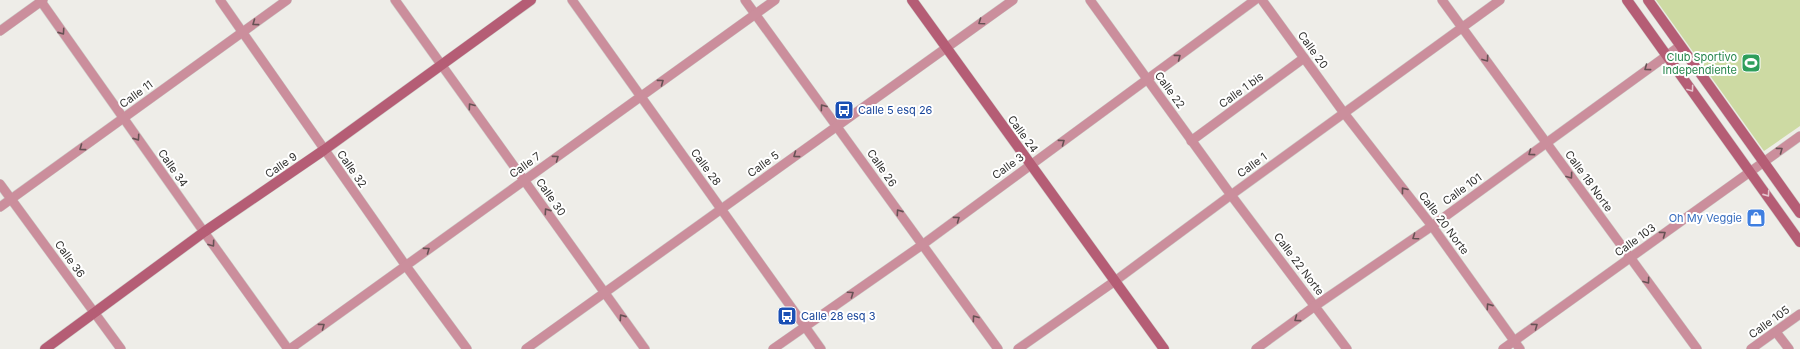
<svg xmlns="http://www.w3.org/2000/svg" width="1800" height="349" viewBox="0 0 1800 349" font-family="Inter,sans-serif">
<style>
.green{fill:#cddaa3}
.lines{fill:none;stroke-linecap:round;stroke-linejoin:round}
.street-casing{stroke:#cccbc7;stroke-width:10}
.secondary-casing{stroke:#cccbc7;stroke-width:11}
.street{stroke:#cb8e9c;stroke-width:9}
.secondary{stroke:#b55d75;stroke-width:10}
.oneway{stroke:#675255}
.oneway2{stroke:#e5c6cf}
.labels{text-anchor:middle;stroke-width:4;stroke-linejoin:round;paint-order:stroke}
.street-label{font-size:11px;fill:#31312f;stroke:#fff}
.leisure-label{font-size:11px;fill:#27864d;stroke:#fff;text-anchor:end}
.transit-label{font-size:11px;fill:#164399;stroke:#fff;text-anchor:start}
.shop-label{font-size:11px;fill:#366cbe;stroke:#fff;text-anchor:end}
</style>
<rect width="100%" height="100%" fill="#eeede8"/>
<path class="green" d="M1656 0H1800V126L1764 151Z"/>
<g class="lines">
<defs>
<g id="street">
<path d="M40 0 204 232 288 349"/>
<path d="M220 0 406 266 467 349"/>
<path d="M395 0 645 349"/>
<path d="M572 0 821 349"/>
<path d="M745 0 998 349"/>
<path d="M1090 0 1231 195 1347 349"/>
<path d="M1262 0 1344 113 1432 226 1520 349"/>
<path d="M1442 0 1697 349"/>
<path d="M0 31 43 0"/>
<path d="M1191 141 1304 58"/>
<path d="M0 184 121 349"/>
<path d="M0 207 287 0"/>
<path d="M1776 332 1789 349"/>
<path d="M290 349 775 0"/>
<path d="M526 349 1013 0"/>
<path d="M773 349 922 245 1255 0"/>
<path d="M1018 349 1115 281 1231 195 1500 0"/>
<path d="M1256 349 1315 306 1432 226 1680 46"/>
<path d="M1503 349 1800 136"/>
<path d="M1751 349 1800 314"/>
</g>
<g id="secondary">
<path d="M912 0 1164 349"/>
<path d="M1627 0 1800 242"/>
<path d="M1648 0 1800 213"/>
<path d="M45 349 204 232 324 150 531 0"/>
</g>
</defs>
<use href="#street" class="street-casing"/>
<use href="#secondary" class="secondary-casing"/>
<use href="#street" class="street"/>
<use href="#secondary" class="secondary"/>
</g>
<defs><path id="oneway-chevron" d="M-2-3.5L2.5 0L-2 3.5" fill="none" stroke-width="1.6" stroke-linecap="round" stroke-linejoin="round"/></defs>
<g class="oneway">
<use href="#oneway-chevron" transform="translate(981 22) rotate(145)"/>
<use href="#oneway-chevron" transform="translate(255 23) rotate(144)"/>
<use href="#oneway-chevron" transform="translate(62 32) rotate(55)"/>
<use href="#oneway-chevron" transform="translate(1178 57) rotate(-37)"/>
<use href="#oneway-chevron" transform="translate(1486 59) rotate(54)"/>
<use href="#oneway-chevron" transform="translate(1647 68) rotate(144)"/>
<use href="#oneway-chevron" transform="translate(661 82) rotate(-36)"/>
<use href="#oneway-chevron" transform="translate(471 106) rotate(-126)"/>
<use href="#oneway-chevron" transform="translate(823 107) rotate(-126)"/>
<use href="#oneway-chevron" transform="translate(137 138) rotate(55)"/>
<use href="#oneway-chevron" transform="translate(1062 142) rotate(-36)"/>
<use href="#oneway-chevron" transform="translate(82 148) rotate(144)"/>
<use href="#oneway-chevron" transform="translate(1780 150) rotate(-36)"/>
<use href="#oneway-chevron" transform="translate(1531 153) rotate(144)"/>
<use href="#oneway-chevron" transform="translate(796 155) rotate(144)"/>
<use href="#oneway-chevron" transform="translate(556 158) rotate(-36)"/>
<use href="#oneway-chevron" transform="translate(1570 176) rotate(54)"/>
<use href="#oneway-chevron" transform="translate(1404 190) rotate(-128)"/>
<use href="#oneway-chevron" transform="translate(547 211) rotate(-125)"/>
<use href="#oneway-chevron" transform="translate(899 212) rotate(-125)"/>
<use href="#oneway-chevron" transform="translate(957 219) rotate(-36)"/>
<use href="#oneway-chevron" transform="translate(1663 234) rotate(-36)"/>
<use href="#oneway-chevron" transform="translate(1415 237) rotate(145)"/>
<use href="#oneway-chevron" transform="translate(212 244) rotate(54)"/>
<use href="#oneway-chevron" transform="translate(427 250) rotate(-36)"/>
<use href="#oneway-chevron" transform="translate(1647 281) rotate(54)"/>
<use href="#oneway-chevron" transform="translate(851 294) rotate(-35)"/>
<use href="#oneway-chevron" transform="translate(1489 306) rotate(-125)"/>
<use href="#oneway-chevron" transform="translate(622 317) rotate(-125)"/>
<use href="#oneway-chevron" transform="translate(975 318) rotate(-126)"/>
<use href="#oneway-chevron" transform="translate(1297 319) rotate(144)"/>
<use href="#oneway-chevron" transform="translate(322 326) rotate(-36)"/>
<use href="#oneway-chevron" transform="translate(1535 326) rotate(-36)"/>
</g>
<g class="oneway2">
<use href="#oneway-chevron" transform="translate(1691 89) rotate(54)"/>
<use href="#oneway-chevron" transform="translate(1767 194) rotate(55)"/>
</g>
<defs>
<symbol id="stadium-square" viewBox="-11 -11 22 22"><rect x="-9" y="-9" width="18" height="18" rx="4" fill="#2e9e5b" stroke="#fff"/><path d="M0-5a6.5 5 0 1 0 0 10a6.5 5 0 1 0 0-10ZM-3.5-1.8h7v3.6h-7Z" fill="#fff"/></symbol>
<symbol id="bus-square" viewBox="-11 -11 22 22"><rect x="-9" y="-9" width="18" height="18" rx="4" fill="#1a4fb4" stroke="#fff"/><path d="M-5-6H5V4H4V6H2V4H-2V6H-4V4H-5ZM-3.5-4V0h7V-4ZM-3.5 1.2v1.5H-2V1.2ZM2 1.2v1.5H3.5V1.2Z" fill="#fff"/></symbol>
<symbol id="shop-square" viewBox="-11 -11 22 22"><rect x="-9" y="-9" width="18" height="18" rx="4" fill="#3f7fe0" stroke="#fff"/><path d="M-5-2.5h2.3a2.7 3.5 0 0 1 5.4 0H5L5.5 6h-11ZM-1.5-2.5h3a1.5 2.3 0 0 0-3 0Z" fill="#fff"/></symbol>
</defs>
<g fill-rule="evenodd">
<use href="#stadium-square" x="1740" y="52" width="22" height="22"/>
<use href="#bus-square" x="833" y="99" width="22" height="22"/>
<use href="#shop-square" x="1745" y="207" width="22" height="22"/>
<use href="#bus-square" x="776" y="305" width="22" height="22"/>
</g>
<g class="labels">
<g class="street-label">
<text transform="translate(1313 50) rotate(54)" y="4">Calle 20</text>
<text transform="translate(1170 90) rotate(54)" y="4">Calle 22</text>
<text transform="translate(1241 90) rotate(-36)" y="4">Calle 1 bis</text>
<text transform="translate(136 94) rotate(-36)" y="4">Calle 11</text>
<text transform="translate(1023 134) rotate(54)" y="4">Calle 24</text>
<text transform="translate(763 164) rotate(-36)" y="4">Calle 5</text>
<text transform="translate(281 165) rotate(-35)" y="4">Calle 9</text>
<text transform="translate(525 165) rotate(-36)" y="4">Calle 7</text>
<text transform="translate(1252 165) rotate(-36)" y="4">Calle 1</text>
<text transform="translate(1008 166) rotate(-36)" y="4">Calle 3</text>
<text transform="translate(706 167) rotate(54)" y="4">Calle 28</text>
<text transform="translate(173 168) rotate(55)" y="4">Calle 34</text>
<text transform="translate(882 168) rotate(55)" y="4">Calle 26</text>
<text transform="translate(352 169) rotate(55)" y="4">Calle 32</text>
<text transform="translate(1589 181) rotate(54)" y="4">Calle 18 Norte</text>
<text transform="translate(1462 189) rotate(-36)" y="4">Calle 101</text>
<text transform="translate(551 197) rotate(55)" y="4">Calle 30</text>
<text transform="translate(1444 223) rotate(53)" y="4">Calle 20 Norte</text>
<text transform="translate(1635 240) rotate(-36)" y="4">Calle 103</text>
<text transform="translate(70 259) rotate(54)" y="4">Calle 36</text>
<text transform="translate(1299 264) rotate(53)" y="4">Calle 22 Norte</text>
<text transform="translate(1769 322) rotate(-36)" y="4">Calle 105</text>
</g>
<g class="leisure-label">
<text x="1737" y="61">Club Sportivo<tspan x="1737" dy="13">Independiente</tspan></text>
</g>
<g class="transit-label">
<text x="858" y="114">Calle 5 esq 26</text>
<text x="801" y="320">Calle 28 esq 3</text>
</g>
<g class="shop-label">
<text x="1742" y="222">Oh My Veggie</text>
</g>
</g>
</svg>
